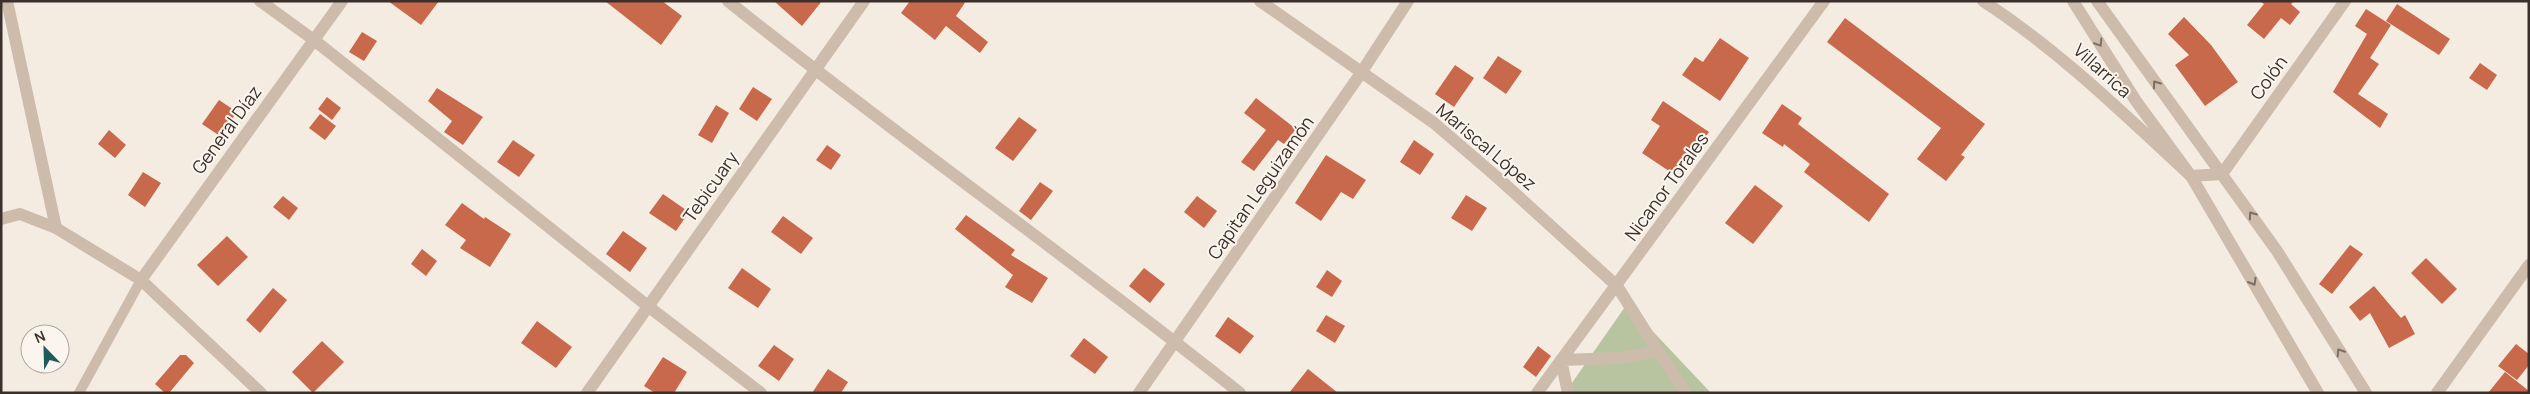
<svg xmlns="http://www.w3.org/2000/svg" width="2530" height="394" viewBox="0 0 2530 394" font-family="Manrope,sans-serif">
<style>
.green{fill:#b8c4a0}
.building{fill:#c8694b}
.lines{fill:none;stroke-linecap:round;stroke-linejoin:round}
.service{stroke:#cdbbac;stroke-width:10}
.minor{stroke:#cdbbac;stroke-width:12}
.tertiary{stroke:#cdbbac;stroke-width:12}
.oneway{stroke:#7d6f65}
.labels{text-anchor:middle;stroke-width:4;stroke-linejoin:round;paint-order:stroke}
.street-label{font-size:18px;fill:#3b302b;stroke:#fbf5ee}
</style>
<rect width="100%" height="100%" fill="#f4ebe1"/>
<path class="green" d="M1627 304 1711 393H1565Z"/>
<g class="building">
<path d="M388 1H439L421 25Z"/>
<path d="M605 1H662L682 16 661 45Z"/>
<path d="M774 1H822L802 26Z"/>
<path d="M910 1H966L956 16 988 42 980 53 946 26 935 40 901 13Z"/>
<path d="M2260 1H2294L2291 4 2300 12 2290 25 2281 18 2264 39 2247 25 2264 4Z"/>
<path d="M2397 4 2450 39 2439 55 2386 21Z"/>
<path d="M2366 9 2391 25 2370 58 2379 64 2358 94 2388 114 2380 128 2333 92 2367 34 2355 26Z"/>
<path d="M2184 17 2211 45 2238 82 2205 106 2175 65 2189 55 2168 34Z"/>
<path d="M1845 18 1985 124 1961 155 1965 157 1946 181 1917 159 1941 128 1827 42Z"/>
<path d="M362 32 377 41 364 61 349 52Z"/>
<path d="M1720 38 1749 58 1720 101 1682 75 1695 57 1703 62Z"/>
<path d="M1498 56 1522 71 1506 94 1483 78Z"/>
<path d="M2480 63 2497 75 2487 90 2469 78Z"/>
<path d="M1455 65 1474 78 1454 107 1435 94Z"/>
<path d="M753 87 772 99 757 121 739 109Z"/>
<path d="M437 88 483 117 463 145 444 132 452 121 428 101Z"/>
<path d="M327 97 341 108 332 120 318 109Z"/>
<path d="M1256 98 1296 129 1284 144 1278 140 1254 171 1241 162 1266 130 1244 113Z"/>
<path d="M219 100 237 112 220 136 202 124Z"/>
<path d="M1663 101 1709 132 1696 150 1693 148 1675 175 1642 153 1660 126 1651 120Z"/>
<path d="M1782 104 1802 118 1798 124 1889 194 1869 222 1804 172 1810 164 1784 144 1783 147 1762 133Z"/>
<path d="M716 105 729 113 712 143 698 135Z"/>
<path d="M320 114 336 126 325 140 309 128Z"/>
<path d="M1019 117 1037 130 1013 161 995 148Z"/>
<path d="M109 130 126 145 115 158 98 144Z"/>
<path d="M513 140 535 155 519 177 497 162Z"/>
<path d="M1414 140 1434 154 1420 175 1400 162Z"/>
<path d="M827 145 841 155 831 170 816 160Z"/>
<path d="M1326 155 1366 180 1353 199 1341 192 1321 221 1295 203Z"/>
<path d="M143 172 161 183 145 207 128 195Z"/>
<path d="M1040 182 1053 191 1031 220 1019 211Z"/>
<path d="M1755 185 1783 206 1753 244 1725 223Z"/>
<path d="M663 194 689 212 676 231 649 213Z"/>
<path d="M1466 195 1487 208 1472 231 1451 218Z"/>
<path d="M283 196 298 208 289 220 273 207Z"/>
<path d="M1197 196 1217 211 1204 228 1184 212Z"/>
<path d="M462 203 484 219 485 217 511 234 490 267 460 248 466 240 445 225Z"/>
<path d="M966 215 1015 250 1011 255 1048 278 1032 303 1005 287 1013 275 955 229Z"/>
<path d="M783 216 813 238 801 254 771 232Z"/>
<path d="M623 231 647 248 630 272 606 254Z"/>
<path d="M227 236 248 257 218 286 197 265Z"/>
<path d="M2350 245 2363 254 2332 294 2319 284Z"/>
<path d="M422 249 437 261 426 276 411 264Z"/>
<path d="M2426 258 2457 289 2442 304 2411 273Z"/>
<path d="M742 268 771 289 758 308 728 288Z"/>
<path d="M1144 268 1165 284 1150 303 1129 286Z"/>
<path d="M1327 270 1342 281 1332 297 1316 287Z"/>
<path d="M2374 286 2401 318 2405 315 2415 334 2389 348 2370 313 2360 321 2349 307Z"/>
<path d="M273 288 287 300 260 333 246 320Z"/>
<path d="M1326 315 1345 326 1335 343 1316 331Z"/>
<path d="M1228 317 1254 336 1240 354 1215 336Z"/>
<path d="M537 321 572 347 556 368 521 343Z"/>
<path d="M1084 338 1108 357 1095 374 1070 356Z"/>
<path d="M322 341 344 362 313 393 292 372Z"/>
<path d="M2516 344 2529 354V365L2517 380 2498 366Z"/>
<path d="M774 345 794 359 779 381 758 366Z"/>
<path d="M1538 346 1551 356 1536 377 1523 367Z"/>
<path d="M180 355H186L194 363 169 393H165L155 384Z"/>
<path d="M663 357 687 372 674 393H655L644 386Z"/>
<path d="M828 369 848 382 841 393H812Z"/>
<path d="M1308 369 1338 393H1289Z"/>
<path d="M2505 372 2529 391V393H2488Z"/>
</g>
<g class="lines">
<path class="service" d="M79 393 141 280"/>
<g class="minor">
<path d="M7 1 56 228"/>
<path d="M260 1 314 40 649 307 761 393"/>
<path d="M728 1C896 136 1072 259 1240 393"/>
<path d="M1260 1 1434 123 1498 178 1617 286 1658 351"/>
<path d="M1983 1C2060 51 2124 114 2191 176L2222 174 2345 1"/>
<path d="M1 219 20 214 56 228 141 280 261 393"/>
<path d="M141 280 342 1"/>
<path d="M587 393 864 1"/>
<path d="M1139 393 1361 73 1408 1"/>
<path d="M1537 393 1824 1"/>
<path d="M1568 393 1561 360 1620 358 1658 351 1686 393"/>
<path d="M2437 393 2529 265"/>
</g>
<g class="tertiary">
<path d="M2073 1 2136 101 2191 176 2318 393"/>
<path d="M2097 1 2277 251 2366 393"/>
</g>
</g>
<defs><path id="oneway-chevron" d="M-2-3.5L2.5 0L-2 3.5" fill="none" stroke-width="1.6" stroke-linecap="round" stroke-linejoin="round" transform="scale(1.25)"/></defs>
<g class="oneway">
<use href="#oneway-chevron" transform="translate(2099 43) rotate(58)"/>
<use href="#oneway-chevron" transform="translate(2156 84) rotate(-126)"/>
<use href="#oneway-chevron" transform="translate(2252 215) rotate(-125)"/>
<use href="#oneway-chevron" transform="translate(2253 282) rotate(60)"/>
<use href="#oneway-chevron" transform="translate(2340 352) rotate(-123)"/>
</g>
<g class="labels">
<g class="street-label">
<text transform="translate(2102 71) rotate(42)" y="6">Villarrica</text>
<text transform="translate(2269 78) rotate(-54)" y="6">Colón</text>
<text transform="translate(227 130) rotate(-54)" y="6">General Díaz</text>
<text transform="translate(1486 147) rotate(40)" y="6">Mariscal López</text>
<text transform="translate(711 187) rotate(-55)" y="6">Tebicuary</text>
<text transform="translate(1667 187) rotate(-54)" y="6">Nicanor Torales</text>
<text transform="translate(1261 188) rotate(-55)" y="6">Capitan Leguizamón</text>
</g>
</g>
<rect width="2530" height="394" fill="none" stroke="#3b302b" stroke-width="5"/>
<g transform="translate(45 349) rotate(337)"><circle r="24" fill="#fbf5ee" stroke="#aea6a0"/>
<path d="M0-4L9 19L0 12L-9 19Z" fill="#1f5a5e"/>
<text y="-8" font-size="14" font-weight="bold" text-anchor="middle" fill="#3b302b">N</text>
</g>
</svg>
